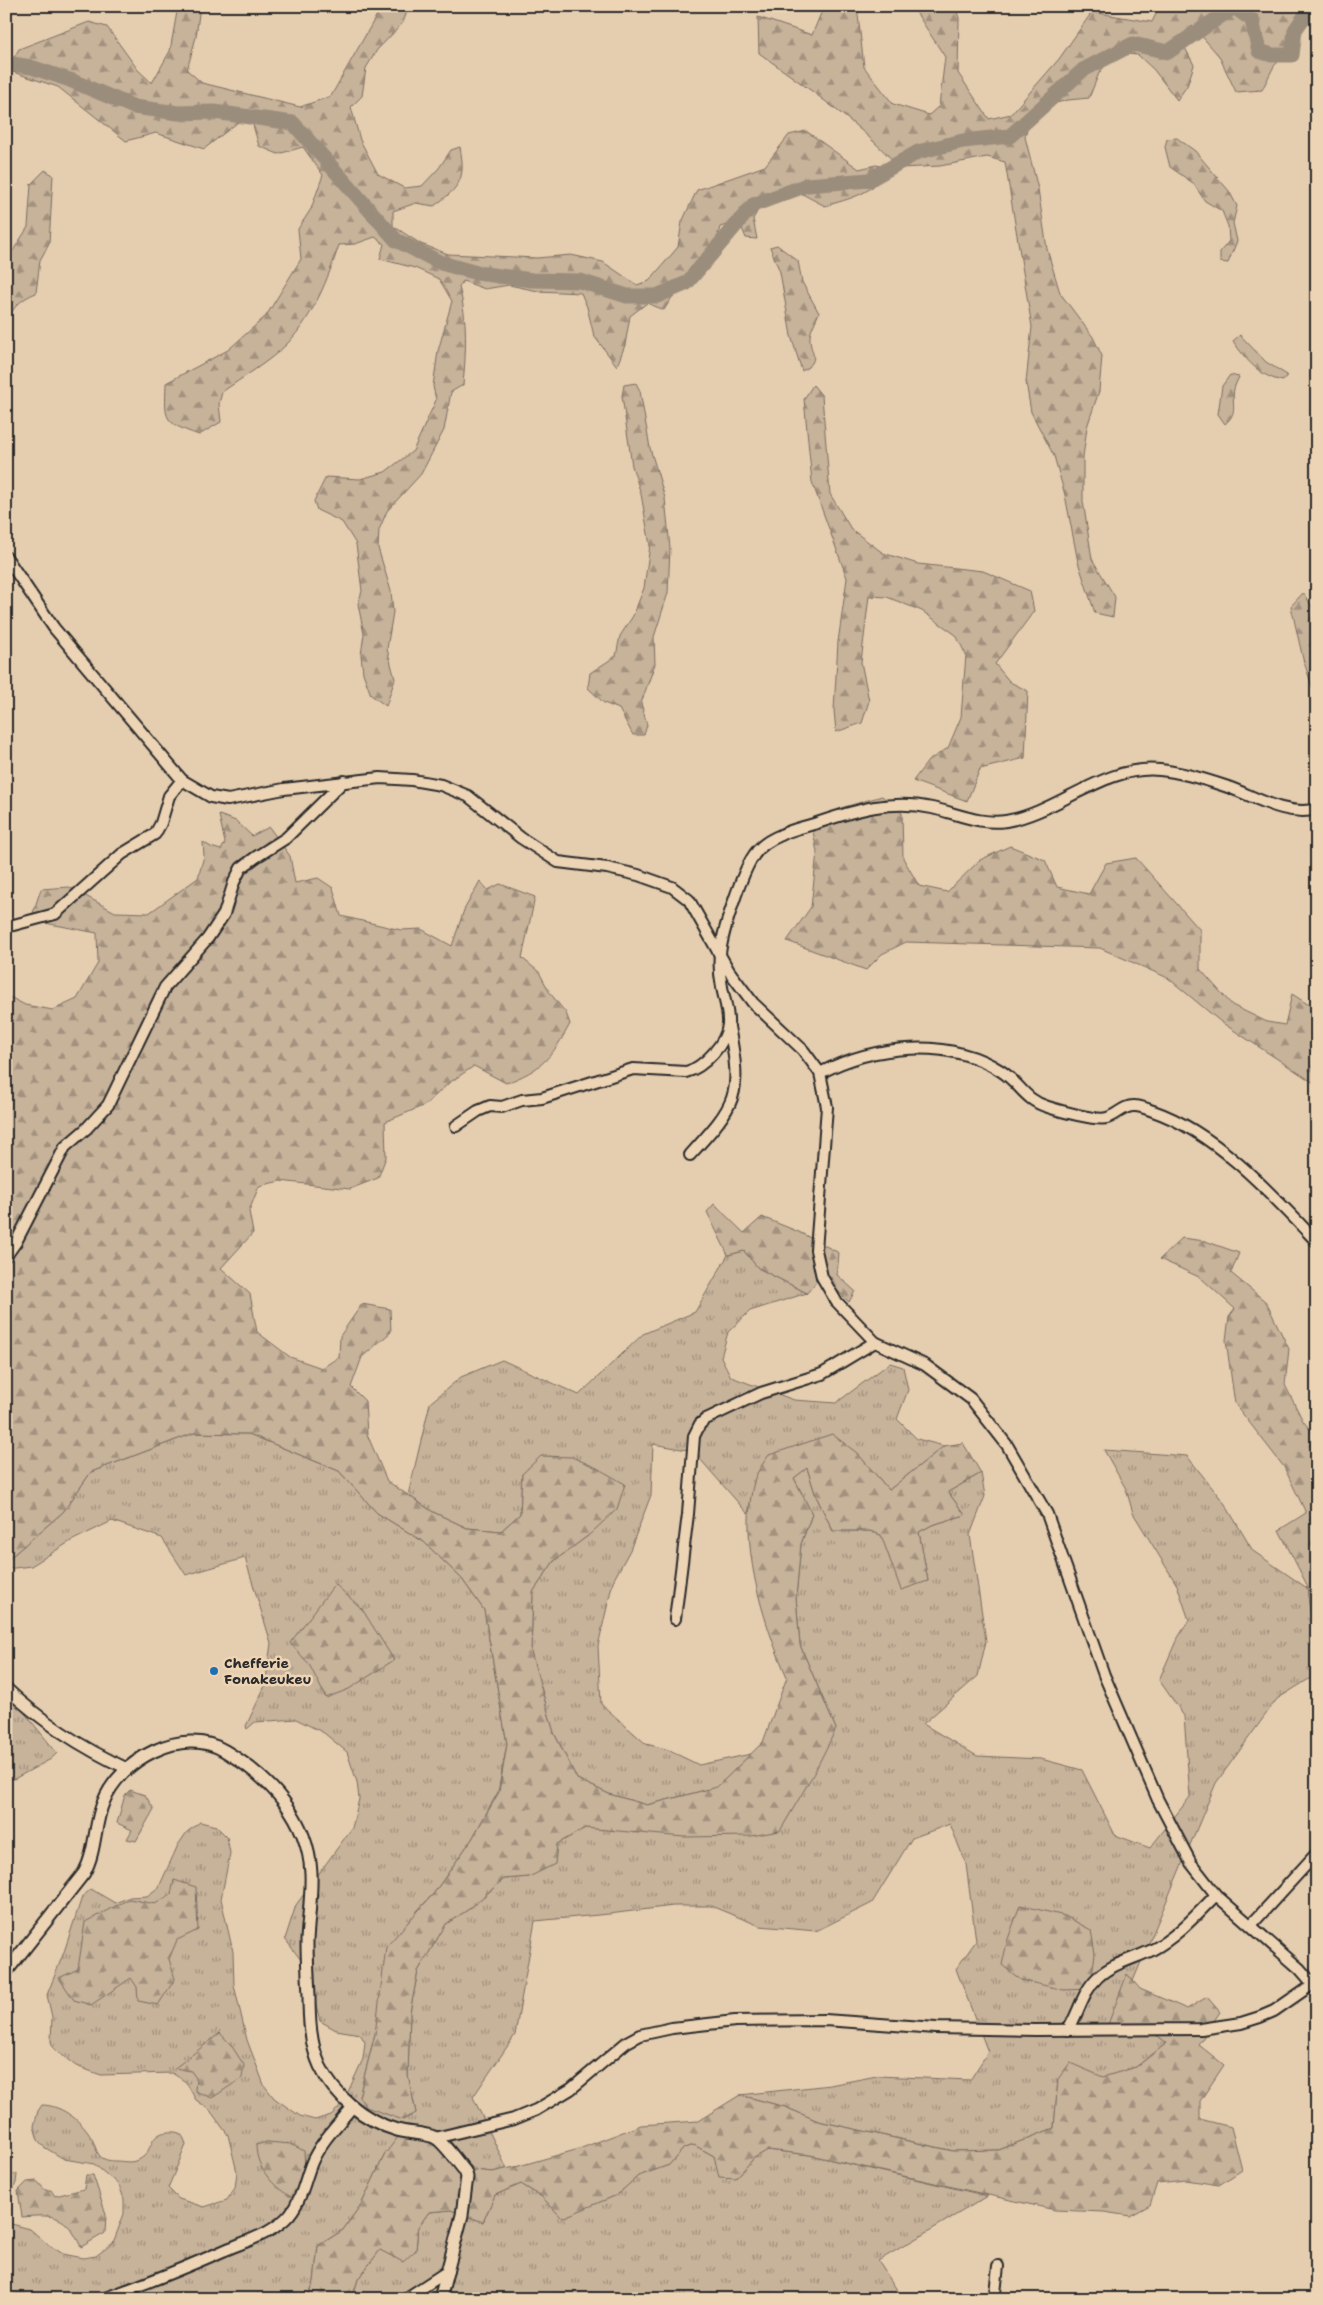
<svg xmlns="http://www.w3.org/2000/svg" width="1323" height="2305" viewBox="0 0 1323 2305" font-family="'Shantell Sans',sans-serif">
<style>
.grass{fill:url(#grass-tufts);stroke:#796e62}
.forest{fill:url(#forest-firs);stroke:#796e62}
.lines{fill:none;stroke-linecap:round;stroke-linejoin:round}
.river{stroke:#9b8d7b;stroke-width:15}
.minor-casing{stroke:#2b2b2b;stroke-width:14}
.tertiary-casing{stroke:#2b2b2b;stroke-width:15}
.minor{stroke:#edd4b5;stroke-width:10}
.tertiary{stroke:#edd4b5;stroke-width:11}
.poi-dot{fill:#1f6fb2;stroke:#edd4b5;stroke-width:2}
.labels{text-anchor:middle;stroke-width:5;stroke-linejoin:round;paint-order:stroke}
.poi-label{font-size:14px;font-weight:bold;fill:#2b2b2b;stroke:#edd4b5;text-anchor:start}
</style>
<defs>
<pattern id="grass-tufts" width="24" height="20" patternUnits="userSpaceOnUse" patternTransform="scale(1.25)"><rect width="24" height="20" fill="#c7b29a"/><path d="M3 7l-1-3M5 7V3M7 7l1-3M15 17l-1-3M17 17v-4M19 17l1-3" fill="none" stroke="#a2917e"/></pattern>
<pattern id="forest-firs" width="22" height="20" patternUnits="userSpaceOnUse" patternTransform="scale(1.25)"><rect width="22" height="20" fill="#c7b29a"/><path d="M5 1l3.5 6h-7zM16 11l3.5 6h-7z" fill="#a2917e"/></pattern>
</defs>
<rect width="100%" height="100%" fill="#e5cdaf"/>
<filter id="ink" filterUnits="userSpaceOnUse"><feTurbulence type="fractalNoise" baseFrequency=".02" numOctaves="2"/><feDisplacementMap in="SourceGraphic" scale="10" xChannelSelector="R" yChannelSelector="G"/><feConvolveMatrix kernelMatrix="1 2 1 2 8 2 1 2 1" color-interpolation-filters="sRGB"/></filter>
<g filter="url(#ink)">
<g class="grass">
<path d="M744 1251 758 1268 807 1293 750 1311 728 1332 721 1357 731 1377 794 1400 836 1403 890 1363 903 1367 908 1390 897 1419 917 1439 944 1446 889 1490 857 1453 756 1476 748 1514 693 1451 653 1444 651 1495 630 1550 613 1581 598 1646 601 1704 646 1744 666 1749 699 1765 751 1754 717 1787 647 1805 609 1794 577 1779 554 1733 531 1652 533 1592 554 1561 589 1535 522 1474 520 1514 501 1531 467 1528 433 1512 408 1495 430 1403 461 1377 502 1360 579 1395 643 1334 695 1312 728 1255Z"/>
<path d="M194 1433 249 1434 339 1471 377 1513 424 1542 462 1579 484 1610 507 1744 498 1792 472 1839 434 1893 417 1911 375 2034 359 2097 416 2113 408 2075 410 2012 418 1971 446 1924 469 1909 504 1879 529 1877 557 1844 585 1828 631 1831 836 1729 800 1645 796 1597 801 1544 812 1514 794 1478 807 1468 816 1496 833 1531H870L881 1535 928 1581 919 1532 932 1525 965 1515 948 1492 981 1473 985 1496 970 1535 986 1641 978 1676 923 1724 977 1756 1041 1759 1082 1770 1115 1835 1150 1848 1190 1797 1184 1716 1159 1680 1176 1641 1189 1620 1177 1585 1133 1513 1126 1489 1104 1450 1187 1456 1225 1504 1253 1551 1307 1588 1311 1618 1317 1631V1674L1277 1699 1216 1783 1133 1981 1127 1974 1128 2030 1158 2036 1167 2043 1136 2067 1103 2078 1058 2079 1054 2128 999 2150 954 2151 818 2121 785 2107 740 2095 830 2085 877 2076 970 2080 988 2052 956 1969 976 1941 966 1864 950 1824 912 1838 872 1903 816 1931 760 1926 711 1906H673L609 1914 535 1921 515 2035 473 2097 507 2169 492 2172 474 2170 451 2144 385 2154 362 2203 343 2230 318 2246 314 2282 307 2299H6V2177L17 2174 16 2183 7 2201 8 2223 30 2229 46 2243 63 2254 83 2258 96 2256 113 2243 124 2214V2199L119 2185 94 2164 64 2159 44 2147 38 2140 34 2126 38 2111 42 2105C63 2105 84 2123 93 2141 95 2145 96 2151 99 2155 103 2160 110 2161 116 2161 122 2161 130 2163 135 2161 157 2155 144 2130 174 2132 182 2132 184 2138 186 2145L168 2188 179 2199 204 2207 227 2200 235 2188 237 2172 228 2135 209 2109 196 2100 186 2082 172 2073 101 2075 76 2066 54 2049 51 2042 52 2017 47 1995 64 1952 82 1897 91 1889 115 1903 130 1897 147 1896 159 1887 178 1845 187 1832 200 1822 216 1826 227 1837 230 1853 221 1899 233 1952 234 1985 247 2040 264 2085 274 2098 300 2116 315 2120 331 2115 342 2105 363 2059 365 2042 360 2034 336 2030 320 2021 308 1973 301 1960 285 1939 296 1905 352 1828 359 1799 357 1782 347 1752 324 1733 296 1719 255 1722 247 1729 246 1726 265 1686 271 1643 245 1558 186 1575 162 1538 112 1521 71 1541 31 1566 6 1569V1561L63 1512 91 1472Z"/>
<path d="M6 1690 57 1753 51 1759 14 1779 6 1777Z"/>
<path d="M694 2145 714 2156 736 2178 754 2158 767 2150 810 2155 988 2196 878 2261 903 2299H352L358 2279 380 2250 416 2251 418 2227 429 2212 451 2210 483 2222 495 2195 521 2184 542 2197 562 2217 617 2195 638 2176 669 2165 684 2148Z"/>
</g>
<g class="forest">
<path d="M178 6H200L196 37 187 70 202 83 300 107 331 96 382 6H409L403 23 377 50 366 68 362 96 351 107 360 140 378 174 404 188 422 186 439 168 451 150 460 147C466 180 460 187 434 206L416 203 393 211V226L421 244 448 254 537 258 571 255 603 262 637 285 649 281 678 247 682 222 697 190 765 166 789 135 806 131 859 169 876 165 886 167C879 193 848 199 825 206L789 187 758 210 753 219 757 239 746 238 739 221 720 227 715 251 691 267 664 310 647 303 630 316 625 345 617 366 594 336 587 307 581 293 538 291 509 285 485 289 463 281 459 287C468 320 466 351 463 385L451 392 444 430 421 474 387 511 379 530 378 548 391 591 393 612 387 649 395 679 386 706 371 695 363 673 361 655 364 634 358 604 362 591 356 544 342 522 317 510 314 501 326 477 360 479 385 472 413 451 436 400 433 386 438 351 452 301 439 279 415 268 380 259 384 244 375 237 355 244 339 245C328 279 313 317 287 344 269 362 243 377 222 392L219 404 221 422 199 435C162 422 165 420 166 383L228 350 266 316 301 259 298 229 311 209 323 175 303 147 278 154 259 146 253 125 242 119 204 149 156 133 126 141 58 87 7 70 19 49 89 22 107 27 138 70 152 83 170 51Z"/>
<path d="M824 6H857L864 67 893 104 929 115 939 106 945 57 912 6H955L959 18 958 73 989 119 1011 114 1059 59 1092 12 1152 22 1160 6H1317V12L1303 23 1297 43 1274 66 1262 90 1236 92 1219 56 1192 25 1183 44 1194 65 1187 86 1177 100 1154 70 1138 55 1116 53 1099 73 1089 98 1068 100 1044 106 1030 119 1025 137 1038 189 1047 249 1060 293 1093 337 1102 356 1099 391 1087 427 1083 457V501L1092 559 1115 597 1113 617 1095 613 1078 562 1065 495 1054 456 1031 412 1026 382 1032 327 1005 162 987 157 940 166 900 168C858 122 809 89 759 53L758 17 812 35Z"/>
<path d="M1177 138 1195 151 1229 191 1237 206 1233 223 1237 241 1228 263 1220 262V252L1229 241 1228 226 1222 211 1205 201 1193 183 1170 167 1165 147 1167 139Z"/>
<path d="M45 170 53 175 49 244 40 260 36 293C21 299 13 307 6 322V262L28 227 31 184Z"/>
<path d="M777 245 798 261 802 282 819 313C816 320 811 329 810 336 809 354 823 359 802 371L791 336 780 272 770 247Z"/>
<path d="M1240 335 1266 362 1287 375 1283 381C1260 377 1246 360 1233 341Z"/>
<path d="M1230 375 1239 377C1237 381 1235 385 1234 389 1231 404 1239 412 1225 424L1218 414 1222 386Z"/>
<path d="M636 383 640 391 650 448 665 498 670 548 668 593 654 637 655 664 641 703 647 725 644 735H633L619 709 604 703 588 688 590 673 616 656 620 636 633 616 644 588 650 545 641 494 632 466 622 396 624 385Z"/>
<path d="M813 385 822 396 830 494 851 529 883 553 918 564 983 571 1030 591 1034 611 995 664 1010 682 1028 691 1025 758 980 769 967 801 913 781 928 761 948 748 961 717 966 655 956 635 922 611 887 597 869 596 861 662 869 701 862 723 836 732 834 710 838 642 847 578 812 482 804 399Z"/>
<path d="M1303 593 1314 609 1317 621V691L1313 689 1303 659 1291 606Z"/>
<path d="M882 796 902 813 903 858 919 886 947 892 980 860 1010 846 1045 860 1057 887 1089 894 1106 863 1136 858 1200 930V969L1232 1005 1267 1022 1285 1025 1292 994 1317 1010V1085L1221 1022 1168 978 1100 948 906 942 882 954 866 970 787 941 811 907 817 852 812 826 841 808Z"/>
<path d="M219 815 236 821 252 836 269 827 290 856 295 883 318 878 333 888 341 916 401 930 421 929 452 946 464 910 480 881 488 890 500 884 535 897 522 958 539 972 550 993 566 1013 570 1024C552 1057 542 1070 506 1083L474 1066 449 1083 425 1105 385 1122 386 1157 378 1178 350 1189 280 1181 259 1186 249 1211 253 1233 221 1268 250 1294 257 1332 290 1357 322 1368 339 1357 340 1336 362 1304 390 1309 391 1332 362 1357 351 1387 365 1401 367 1434 387 1481 433 1512 467 1528 501 1531 520 1514 522 1474 541 1456 572 1457 597 1468 625 1484 617 1509 589 1535 554 1561 533 1592 531 1652 554 1733 577 1779 609 1794 647 1805 717 1787 763 1742 787 1677C762 1620 737 1539 755 1478 758 1470 764 1462 769 1455L832 1434 857 1453 889 1490 944 1446 963 1443 981 1473 948 1492 965 1515 932 1525 919 1532 928 1581 901 1590 881 1535 870 1531H833L816 1496 807 1468 794 1478 812 1514 801 1544 796 1597 800 1645 836 1729 813 1775 780 1831 751 1836 684 1837 585 1828 557 1844 555 1864 529 1877 504 1879 469 1909 446 1924 418 1971 410 2012 408 2075 416 2113 403 2120 366 2107 359 2097 375 2034 386 1947 434 1893 472 1839 499 1792 507 1744 484 1610 462 1579 424 1542 377 1513 339 1471 249 1434 194 1433 91 1472 63 1512 6 1561V995L25 1005 53 1010 77 999 98 963 97 933 45 923 32 916 41 889 69 887 115 912 149 913 198 878 204 856 203 842 211 847 221 850 225 843Z"/>
<path d="M714 1204 744 1233 762 1217 799 1232 839 1253 837 1275 855 1291 849 1302 832 1285 826 1270 817 1264V1281L807 1293 758 1268 744 1251 728 1255 707 1212Z"/>
<path d="M1182 1238 1205 1241 1239 1253 1231 1273 1266 1302 1289 1349 1285 1385 1303 1421 1317 1438V1631L1311 1618 1307 1585 1279 1530 1306 1513 1284 1467 1235 1404 1226 1340 1229 1317 1235 1309 1201 1278 1160 1259Z"/>
<path d="M335 1584 362 1609 394 1660 349 1689 326 1698 309 1664 290 1643Z"/>
<path d="M130 1790 145 1795 154 1809 136 1841 127 1839 132 1830 117 1823 125 1795Z"/>
<path d="M174 1880 196 1887 198 1930 177 1940 169 1959 175 1979 158 2005 138 2001 137 1987 131 1978 91 2005 74 2000 59 1978 78 1969 85 1922 129 1899 155 1904 171 1894Z"/>
<path d="M1020 1905 1065 1916 1091 1930 1095 1954 1090 1989 1064 1990 1021 1980 1002 1965 1007 1942Z"/>
<path d="M1127 1974 1140 1989 1187 2009 1207 1997 1220 2012C1212 2023 1207 2034 1198 2044L1224 2065 1200 2101V2119L1231 2127 1242 2170 1219 2185 1186 2180 1157 2183 1150 2205 1130 2216 1104 2212 1055 2210 810 2155 768 2150 754 2158 736 2178 719 2177 714 2156 694 2145 684 2148 669 2165 638 2176 617 2195 562 2218 542 2197 521 2184 495 2195 483 2222 451 2210 429 2212 418 2227 416 2250 403 2262 380 2250 358 2279 352 2299H307L314 2282 318 2246 343 2230 362 2203 385 2154 405 2128 434 2132 451 2144 474 2170 492 2172 519 2166 579 2149 641 2125 698 2121 740 2095 785 2107 818 2121 953 2151 999 2150 1054 2128 1058 2079 1070 2063 1103 2077 1136 2067 1167 2043 1158 2036 1107 2027Z"/>
<path d="M220 2033 231 2045 244 2065 242 2078 212 2098 195 2091 196 2078 191 2071 175 2068Z"/>
<path d="M267 2142 291 2144 304 2151 306 2181 293 2198C273 2187 256 2168 256 2145Z"/>
<path d="M86 2175H93L106 2214 105 2233 81 2247C66 2215 56 2214 22 2217L18 2191 27 2182 37 2181 45 2190H51L55 2196 84 2189Z"/>
</g>
<g class="lines">
<path class="river" d="M6 63 31 67 70 80 134 107 178 113 214 112 293 123 396 240 441 263 477 273 532 280 580 281 627 296H657L687 283 753 205 807 185 869 180 918 152 963 141 1010 136 1083 70 1133 44 1168 52 1234 7 1252 20 1259 51 1272 55H1292L1295 30 1307 13 1317 14"/>
<defs>
<g id="minor">
<path d="M6 557 54 628 182 780 211 797 228 800 284 789 380 778 412 780 441 785 468 796 521 838 558 862 607 868 638 875 672 887 689 900 729 971 753 1003 803 1050 820 1073 827 1107 816 1250 822 1277 836 1301 875 1342 925 1365 971 1399 1007 1445 1047 1514 1104 1675 1158 1800 1191 1863 1216 1895 1300 1969 1313 1984"/>
<path d="M6 927 55 914 122 854 155 834 161 823 169 796 182 780"/>
<path d="M820 1073C874 1045 948 1037 1001 1071 1020 1083 1024 1100 1048 1107 1060 1111 1097 1121 1107 1118 1117 1115 1124 1105 1135 1106 1141 1106 1147 1109 1153 1111 1215 1132 1272 1194 1317 1242"/>
<path d="M456 1126 478 1111 490 1106 502 1107 522 1100 542 1098 633 1069 686 1072C703 1068 727 1043 728 1024 729 1012 724 999 722 987 720 977 719 964 720 954 722 932 742 872 754 855 760 846 771 839 781 835 792 829 805 827 817 823 856 810 891 799 932 808 956 813 980 825 1006 821 1057 813 1105 764 1160 770 1181 772 1204 779 1225 786 1253 795 1287 818 1317 809"/>
<path d="M690 1155C736 1104 743 1097 729 1027"/>
<path d="M6 1256 16 1242 65 1147 86 1129 108 1105 165 987 208 938 224 914 234 882 241 868 256 857 286 838 344 781"/>
<path d="M675 1619 688 1514 694 1436 700 1424 706 1419 761 1393 822 1374 875 1342"/>
<path d="M6 1688C43 1723 82 1748 128 1769"/>
<path d="M1251 1925 1317 1853"/>
<path d="M1068 2030C1079 2013 1082 1992 1098 1977 1113 1963 1134 1959 1152 1950 1177 1937 1197 1914 1216 1895"/>
<path d="M435 2138 514 2119 536 2110 571 2089 627 2042 640 2035 672 2028 735 2021 825 2020 936 2028 1035 2030 1201 2029 1241 2023 1260 2017 1274 2011 1313 1984 1317 1987"/>
<path d="M102 2299C143 2285 184 2268 223 2251 246 2241 273 2234 290 2214 302 2199 305 2179 312 2162 321 2141 339 2124 353 2106"/>
<path d="M405 2299 448 2271"/>
<path d="M991 2299 995 2293 998 2266"/>
</g>
<path id="tertiary" d="M6 1972 84 1873C96 1852 94 1825 103 1803 119 1760 182 1725 225 1751 270 1778 308 1818 311 1873 312 1896 308 1919 307 1941 307 1959 308 1977 309 1995 309 2018 310 2044 320 2066 334 2096 365 2121 397 2130 408 2133 424 2133 434 2137 443 2141 458 2163 465 2171L467 2177 462 2215 440 2299"/>
</defs>
<use href="#minor" class="minor-casing"/>
<use href="#tertiary" class="tertiary-casing"/>
<use href="#minor" class="minor"/>
<use href="#tertiary" class="tertiary"/>
</g>
</g>
<circle class="poi-dot" cx="214" cy="1671" r="5"/>
<g class="labels">
<g class="poi-label">
<text x="224" y="1668">Chefferie<tspan x="224" dy="16">Fonakeukeu</tspan></text>
</g>
</g>
<rect width="1323" height="2305" fill="none" stroke="#edd4b5" stroke-width="25"/>
<rect x="12" y="12" width="1298" height="2280" fill="none" stroke="#2b2b2b" stroke-width="2" filter="url(#ink)"/>
</svg>
